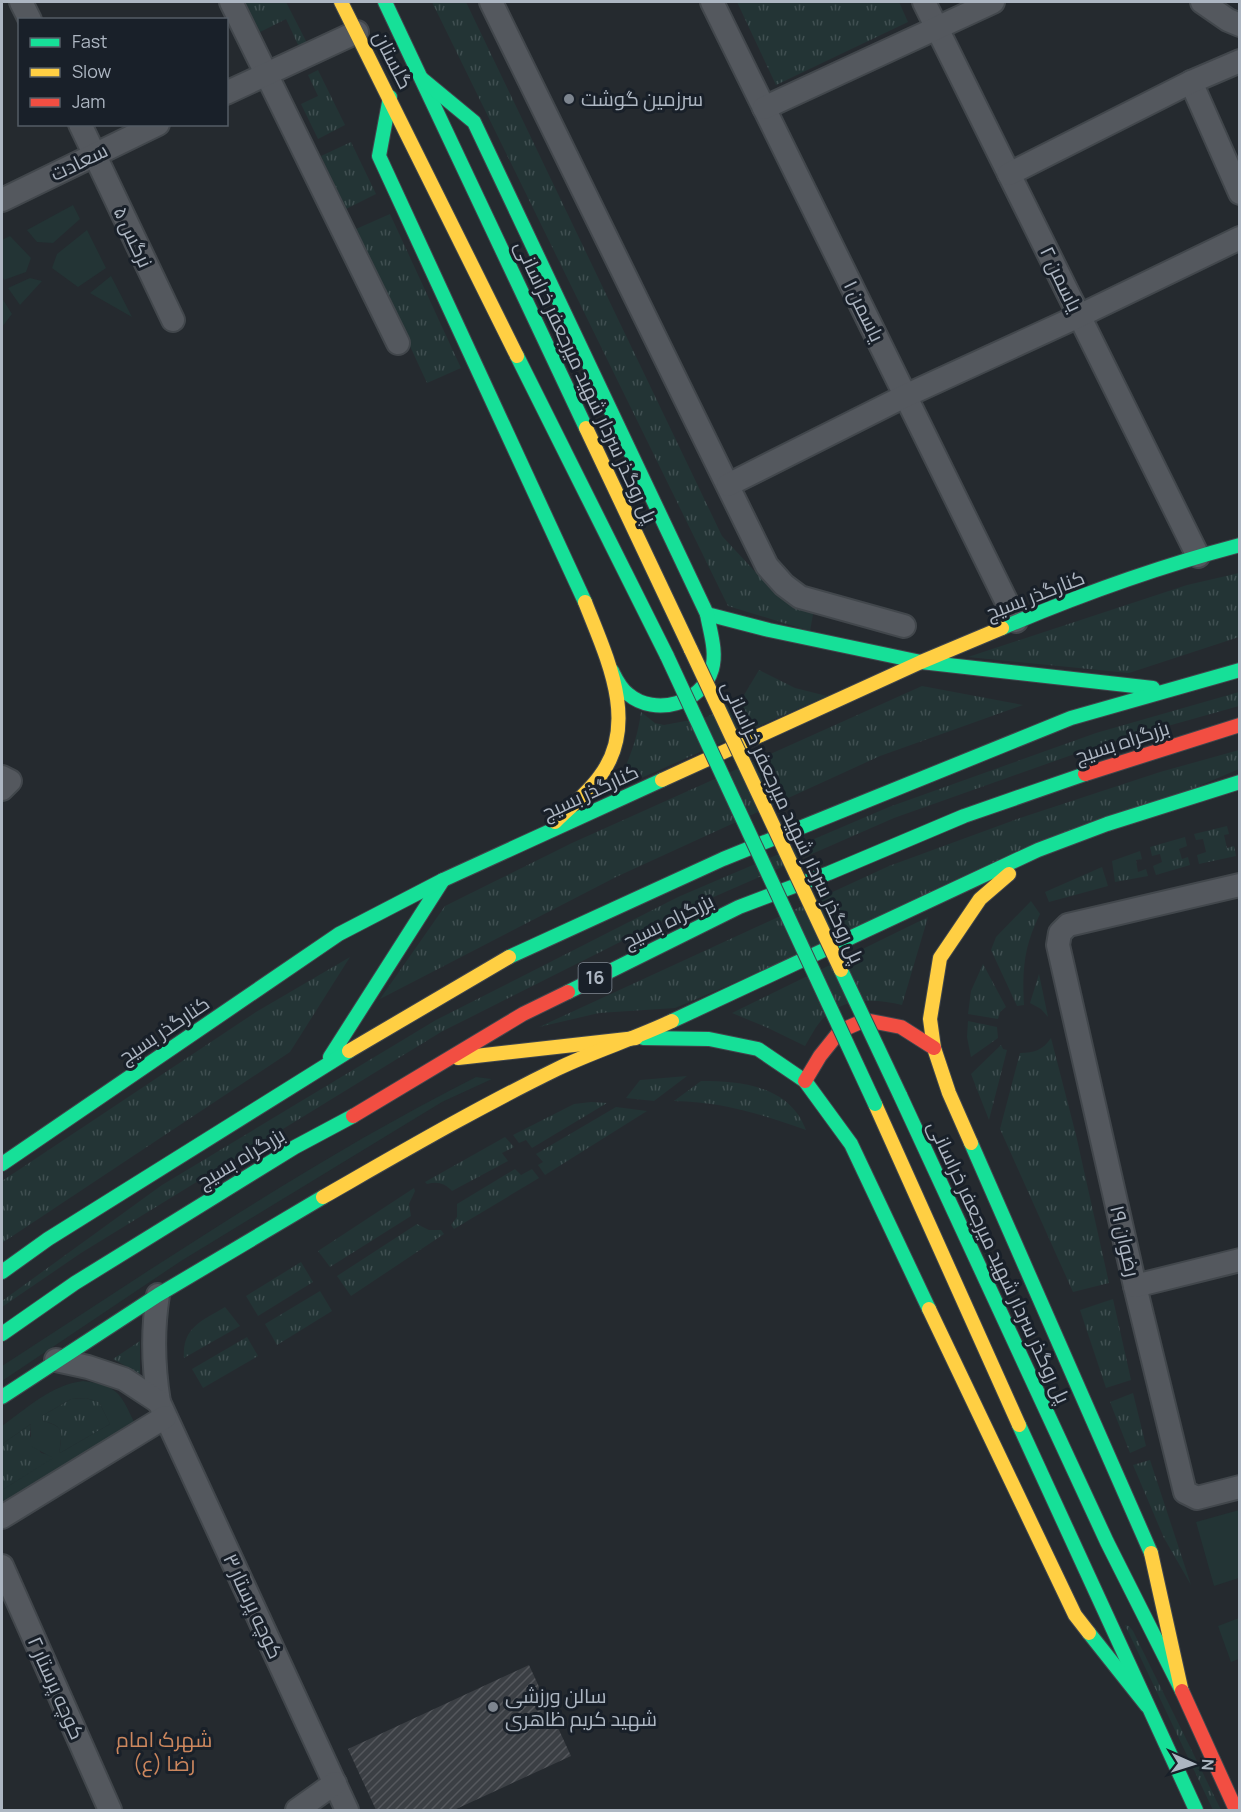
<svg xmlns="http://www.w3.org/2000/svg" width="1241" height="1812" viewBox="0 0 1241 1812" font-family="Manrope,Cairo,sans-serif">
<style>
.grass{fill:url(#grass-tufts)}
.green{fill:#233435;fill-rule:evenodd}
.building{fill:url(#building-hatch)}
.lines{fill:none;stroke-linecap:round;stroke-linejoin:round}
.street-casing{stroke:#42474c;stroke-width:26}
.fast-casing{stroke:#41464c;stroke-width:16}
.slow-casing{stroke:#41464c;stroke-width:16}
.jam-casing{stroke:#41464c;stroke-width:16}
.street{stroke:#54585e;stroke-width:22}
.fast{stroke:#16e098;stroke-width:14}
.slow{stroke:#ffcf43;stroke-width:14}
.jam{stroke:#f24e42;stroke-width:14}
.fast-bridge-casing{stroke:#41464c;stroke-width:16;stroke-linecap:butt}
.slow-bridge-casing{stroke:#41464c;stroke-width:16;stroke-linecap:butt}
.fast-bridge{stroke:#16e098;stroke-width:14}
.slow-bridge{stroke:#ffcf43;stroke-width:14}
.poi-dot{fill:#7d858f;stroke:#192029;stroke-width:2}
.labels{text-anchor:middle;stroke-width:6;stroke-linejoin:round;paint-order:stroke}
.shield{fill:#192029;stroke:#818994;stroke-width:1.5}
.shield-label{font-size:18px;font-weight:bold;fill:#adb6c2}
.street-label{font-size:20px;fill:#adb6c2;stroke:#192029}
.poi-label{font-size:20px;fill:#adb6c2;stroke:#192029;text-anchor:start}
.neighbourhood-label{font-size:21px;fill:#cc875e;stroke:#192029}
</style>
<defs>
<pattern id="grass-tufts" width="24" height="20" patternUnits="userSpaceOnUse" patternTransform="scale(1.5)"><rect width="24" height="20" fill="#233435"/><path d="M3 7l-1-3M5 7V3M7 7l1-3M15 17l-1-3M17 17v-4M19 17l1-3" fill="none" stroke="#404f51"/></pattern>
<pattern id="building-hatch" width="6" height="6" patternUnits="userSpaceOnUse" patternTransform="scale(1.5)"><rect width="6" height="6" fill="#3b3f44"/><path d="M-1 1l2-2M0 6l6-6M5 7l2-2" fill="none" stroke="#55585d"/></pattern>
</defs>
<rect width="100%" height="100%" fill="#252a2f"/>
<g class="grass">
<path d="M245 2H286L308 45 300 49 286 19 260 32Z"/>
<path d="M432 2H466L722 536 761 578 778 591 814 609 810 631 728 606Z"/>
<path d="M737 2H899L908 22 776 85Z"/>
<path d="M318 70 345 125 318 139 301 104 318 96 308 75Z"/>
<path d="M351 142 376 194 346 209 321 156Z"/>
<path d="M390 214 461 368 427 383 356 229Z"/>
<path d="M1239 573V637L1129 673 968 657 1187 585Z"/>
<path d="M759 670 795 688 827 696 614 790C628 763 637 742 641 712L655 723 664 725 707 717 744 695Z"/>
<path d="M922 686 1023 705 880 756 616 877 380 999 445 906 572 843Z"/>
<path d="M1239 692V706L1100 745 894 818 684 910 441 1032 81 1253 2 1307V1301L162 1185 436 1020 678 897 889 807 1096 733Z"/>
<path d="M1239 750V769L675 1008 599 1013 539 1027 889 866 1020 818 1160 772Z"/>
<path d="M1227 826 1229 834 1224 835 1227 848 1234 846 1236 856 1199 864 1197 855 1206 852 1203 839 1196 840 1194 834Z"/>
<path d="M1185 837 1187 846 1179 849 1182 859 1188 857 1190 865 1156 875 1153 866 1162 862 1160 854 1152 856 1150 847Z"/>
<path d="M1140 851 1142 859 1136 860 1138 872 1146 869 1148 876 1115 882 1112 861Z"/>
<path d="M1102 867 1108 886 1049 902 1045 892Z"/>
<path d="M1031 901 1040 914C1024 946 1022 969 1024 1005L1017 1006 991 950 996 937Z"/>
<path d="M928 917 902 1005C874 998 840 997 820 1022 814 1029 810 1038 805 1046L768 1028 732 1013Z"/>
<path d="M350 957 290 1052 2 1243V1181L256 1012Z"/>
<path d="M983 964 1006 1007 1000 1012 998 1019 968 1014 971 991Z"/>
<path d="M1039 974 1048 1017 1041 1009 1030 1003Z"/>
<path d="M968 1021 997 1027 998 1038 971 1057 967 1037Z"/>
<path d="M1051 1038 1076 1135 1109 1283 1073 1292 1000 1129 1020 1053C1034 1053 1043 1050 1051 1038Z"/>
<path d="M1001 1045 1003 1049 1007 1050 989 1120 971 1074Z"/>
<path d="M687 1076 654 1101 626 1098 640 1080Z"/>
<path d="M701 1081C742 1081 790 1086 806 1130 760 1114 724 1102 674 1101Z"/>
<path d="M591 1102 607 1103 532 1148 526 1140 519 1143 513 1135 574 1104Z"/>
<path d="M616 1107 647 1111 545 1175 538 1165 543 1162 536 1154Z"/>
<path d="M505 1137 514 1147 502 1153 508 1161 452 1191C445 1183 437 1181 427 1184L425 1182Z"/>
<path d="M515 1169 521 1175 532 1169 539 1178 454 1229 451 1225 457 1217V1204Z"/>
<path d="M414 1188 415 1191 409 1204 411 1216 330 1267 318 1251Z"/>
<path d="M417 1224 429 1230H441L444 1234 351 1296 337 1276Z"/>
<path d="M301 1262 313 1282 258 1316 246 1296Z"/>
<path d="M320 1291 332 1311 277 1345 265 1324Z"/>
<path d="M1113 1299 1131 1380 1106 1388 1080 1310Z"/>
<path d="M225 1307 240 1326 184 1358C182 1327 202 1321 225 1307Z"/>
<path d="M247 1337 258 1356 203 1388 192 1369Z"/>
<path d="M140 1341V1374L113 1359Z"/>
<path d="M1133 1393 1146 1446 1130 1453 1110 1402Z"/>
<path d="M86 1398 99 1402 110 1424 60 1453C60 1434 68 1427 43 1421L42 1416 71 1399Z"/>
<path d="M31 1424 30 1436 41 1453 50 1455 54 1458 2 1490V1444Z"/>
<path d="M1150 1460 1191 1585 1164 1538 1133 1465Z"/>
<path d="M1125 1625 1129 1626 1133 1631 1221 1810H1213Z"/>
</g>
<g class="green">
<path d="M73 205 80 219 53 243 37 242 27 230Z"/>
<path d="M87 230 106 268 78 287 52 268 57 254Z"/>
<path d="M10 236 31 258 26 272 4 280 2 275V240Z"/>
<path d="M111 276 132 317 90 293Z"/>
<path d="M30 278 42 281 20 305 8 288Z"/>
<path d="M2 298 12 314 2 327Z"/>
<path d="M476 1077 492 1079 442 1102 181 1261 2 1381V1366C158 1265 310 1161 476 1077Z"/>
<path d="M83 1381C118 1385 121 1394 135 1424L2 1506V1490L53 1458 31 1446V1424L2 1444V1426C27 1408 51 1385 83 1381ZM86 1398 99 1402 110 1424 60 1453C59 1435 70 1428 43 1421L42 1416 71 1399Z"/>
<path d="M1239 1510V1578L1214 1586 1196 1522Z"/>
<path d="M1239 1618V1659L1231 1662 1218 1626Z"/>
</g>
<path class="building" d="M529 1665 571 1756 454 1810H376L348 1749Z"/>
<g class="lines">
<defs>
<g id="street">
<path d="M21 2 30 20"/>
<path d="M231 2 398 343"/>
<path d="M491 2 767 566 784 585 800 597 904 626"/>
<path d="M712 2 1016 621"/>
<path d="M924 2 1198 556"/>
<path d="M1202 2 1228 20 1240 25"/>
<path d="M1191 82 1240 193"/>
<path d="M226 93 357 32"/>
<path d="M764 108 993 2"/>
<path d="M80 124 173 320"/>
<path d="M1009 174 1191 82 1240 61"/>
<path d="M2 200 158 124"/>
<path d="M728 485 905 396 1079 316 1240 238"/>
<path d="M2 777 10 781 2 789"/>
<path d="M1240 885 1068 925 1060 933 1058 945 1135 1286 1185 1492 1197 1498 1240 1487"/>
<path d="M1135 1286 1240 1260"/>
<path d="M158 1295C152 1332 153 1365 159 1402L347 1810"/>
<path d="M56 1360 88 1367 124 1379 159 1402"/>
<path d="M2 1517 165 1417"/>
<path d="M2 1566 110 1810"/>
<path d="M297 1810 335 1783"/>
</g>
<g id="fast">
<path d="M385 2 586 428"/>
<path d="M422 79 474 122 707 614 769 630 921 662"/>
<path d="M390 97 379 156 585 602"/>
<path d="M517 356 667 656"/>
<path d="M1002 628C1077 596 1161 566 1240 545"/>
<path d="M921 662 1153 688"/>
<path d="M612 671C616 679 620 688 628 694 655 717 702 704 712 669 717 651 710 632 707 614"/>
<path d="M509 957 723 859 1071 718 1240 670"/>
<path d="M568 992 739 907 829 873 964 816 1085 774"/>
<path d="M672 1021 1038 850 1107 824 1240 782"/>
<path d="M643 1038 709 1039 758 1049 805 1081 851 1144 929 1309"/>
<path d="M330 1057 443 880"/>
<path d="M900 1095 1107 1542 1182 1691"/>
<path d="M971 1143 1151 1553"/>
<path d="M2 1164 339 934 443 880 662 780"/>
<path d="M2 1272 48 1239 349 1051"/>
<path d="M2 1334 75 1283 295 1147 353 1116"/>
<path d="M2 1397 158 1295 323 1197"/>
<path d="M1019 1425 1196 1810"/>
<path d="M1089 1633 1147 1706"/>
</g>
<g id="slow">
<path d="M341 2 517 356"/>
<path d="M586 428 691 650"/>
<path d="M662 780 921 662 1002 628"/>
<path d="M555 822C570 807 588 793 600 776 640 723 606 656 585 602"/>
<path d="M349 1051 509 957"/>
<path d="M458 1058 636 1038"/>
<path d="M875 1104 1019 1425"/>
<path d="M971 1143 949 1093 934 1048 930 1019 940 958 980 899 1009 874"/>
<path d="M323 1197C400 1153 477 1108 557 1069 594 1051 634 1039 672 1021"/>
<path d="M929 1309 1075 1615 1089 1633"/>
<path d="M1151 1553 1181 1688"/>
</g>
<g id="jam">
<path d="M1085 774 1240 725"/>
<path d="M805 1081 820 1056 840 1031 865 1020 901 1027 934 1048"/>
<path d="M353 1116 523 1014 568 992"/>
<path d="M1182 1691 1236 1810"/>
</g>
</defs>
<use href="#street" class="street-casing"/>
<use href="#fast" class="fast-casing"/>
<use href="#slow" class="slow-casing"/>
<use href="#jam" class="jam-casing"/>
<use href="#street" class="street"/>
<use href="#fast" class="fast"/>
<use href="#slow" class="slow"/>
<use href="#jam" class="jam"/>
<defs>
<g id="fast-bridge">
<path d="M667 656 875 1104"/>
<path d="M841 970 900 1095"/>
</g>
<path id="slow-bridge" d="M691 650 841 970"/>
</defs>
<use href="#fast-bridge" class="fast-bridge-casing"/>
<use href="#slow-bridge" class="slow-bridge-casing"/>
<use href="#fast-bridge" class="fast-bridge"/>
<use href="#slow-bridge" class="slow-bridge"/>
</g>
<g class="poi-dot">
<circle cx="569" cy="99" r="6"/>
<circle cx="493" cy="1707" r="6"/>
</g>
<g class="labels">
<rect class="shield" x="578.5" y="963" width="33" height="30" rx="4.5"/>
<g class="shield-label">
<text x="595" y="984">16</text>
</g>
<g class="street-label">
<text transform="translate(393 60) rotate(63)" y="7">گلستان</text>
<text transform="translate(79 162) rotate(-26)" y="7">سعادت</text>
<text transform="translate(133 237) rotate(65)" y="7">نرگس ۵</text>
<text transform="translate(1061 279) rotate(64)" y="7">یاسمن ۲</text>
<text transform="translate(864 311) rotate(64)" y="7">یاسمن ۱</text>
<text transform="translate(586 382) rotate(65)" y="7">پل روگذر سردار شهید میرجعفر خراسانی</text>
<text transform="translate(1035 595) rotate(-21)" y="7">کنارگذر بسیج</text>
<text transform="translate(1122 742) rotate(-18)" y="7">بزرگراه بسیج</text>
<text transform="translate(590 792) rotate(-25)" y="7">کنارگذر بسیج</text>
<text transform="translate(793 822) rotate(65)" y="7">پل روگذر سردار شهید میرجعفر خراسانی</text>
<text transform="translate(668 921) rotate(-26)" y="7">بزرگراه بسیج</text>
<text transform="translate(164 1030) rotate(-34)" y="7">کنارگذر بسیج</text>
<text transform="translate(241 1158) rotate(-31)" y="7">بزرگراه بسیج</text>
<text transform="translate(1125 1241) rotate(77)" y="7">رضوان ۱۹</text>
<text transform="translate(999 1262) rotate(65)" y="7">پل روگذر سردار شهید میرجعفر خراسانی</text>
<text transform="translate(253 1606) rotate(65)" y="7">کوچه پرستار ۳</text>
<text transform="translate(56 1688) rotate(66)" y="7">کوچه پرستار ۲</text>
</g>
<g class="poi-label">
<text x="581" y="106">سرزمین گوشت</text>
<text x="505" y="1703">سالن ورزشی<tspan x="505" dy="23">شهید کریم ظاهری</tspan></text>
</g>
<g class="neighbourhood-label">
<text x="164" y="1747">شهرک امام<tspan x="164" dy="24">رضا (ع)</tspan></text>
</g>
</g>
<rect width="1241" height="1812" fill="none" stroke="#adb6c2" stroke-width="6"/>
<rect x="18" y="18" width="210" height="108" fill="#192029" stroke="#545c66" stroke-width="1.5"/>
<rect x="30" y="38" width="30" height="9" fill="#16e098" stroke="#545c66" stroke-width="1.5"/>
<text x="72" y="48" font-size="18" fill="#adb6c2">Fast</text>
<rect x="30" y="68" width="30" height="9" fill="#ffcf43" stroke="#545c66" stroke-width="1.5"/>
<text x="72" y="78" font-size="18" fill="#adb6c2">Slow</text>
<rect x="30" y="98" width="30" height="9" fill="#f24e42" stroke="#545c66" stroke-width="1.5"/>
<text x="72" y="108" font-size="18" fill="#adb6c2">Jam</text>
<g transform="translate(1193 1764) rotate(93)" stroke="#192029" stroke-width="4.5" paint-order="stroke">
<path d="M0-4.5L10 22L0 15L-10 22Z" fill="#adb6c2"/>
<text y="-9" font-size="16" font-weight="bold" text-anchor="middle" fill="#adb6c2">N</text>
</g>
</svg>
